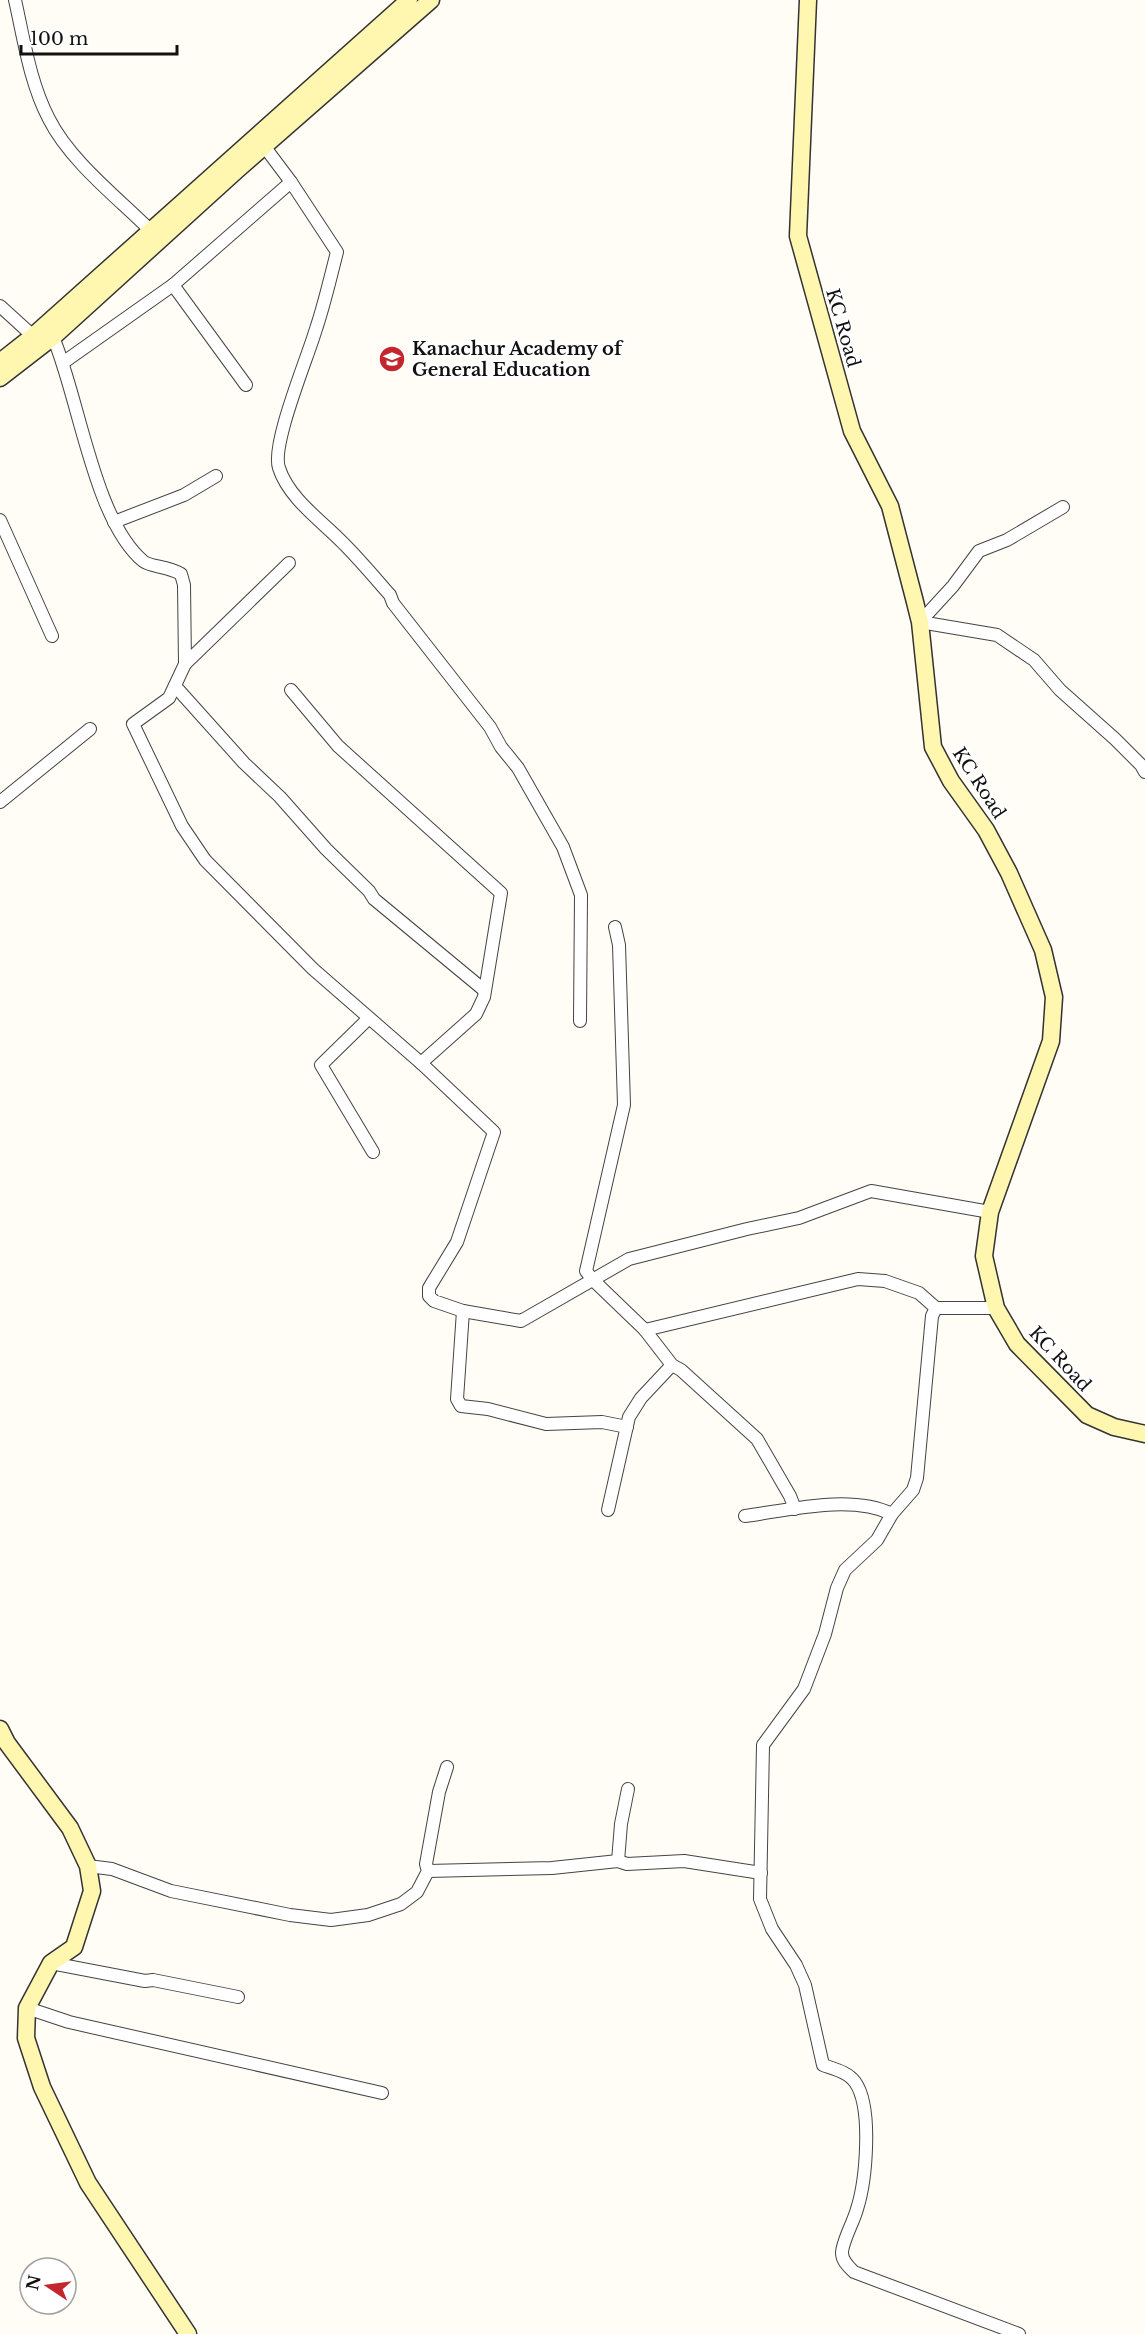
<svg xmlns="http://www.w3.org/2000/svg" width="1145" height="2334" viewBox="0 0 1145 2334" font-family="'Libre Baskerville',serif">
<style>
.lines{fill:none;stroke-linecap:round;stroke-linejoin:round}
.minor-casing{stroke:#444;stroke-width:14}
.secondary-casing{stroke:#333;stroke-width:19}
.minor{stroke:#fff;stroke-width:12}
.secondary{stroke:#fff6b0;stroke-width:16}
.labels{text-anchor:middle;stroke-width:6;stroke-linejoin:round;paint-order:stroke}
.street-label{font-size:18px;fill:#111;stroke:#fff}
.poi-label{font-size:18px;font-weight:bold;fill:#111;stroke:#fff;text-anchor:start}
</style>
<rect width="100%" height="100%" fill="#fffdf5"/>
<g class="lines">
<defs>
<g id="minor">
<path d="M15 0C24 40 30 83 49 119 70 161 118 198 151 231"/>
<path d="M264 146 291 182 337 252C330 279 324 306 315 332 307 359 271 445 279 468 289 499 322 521 344 544 360 560 375 578 390 595L393 603 490 727 501 747 518 768 563 847 581 895 580 1021"/>
<path d="M0 306 33 336"/>
<path d="M53 337C79 398 94 520 143 561 150 567 168 566 181 574L184 585 185 664 169 698 133 724 182 826 205 860 313 969 421 1063 494 1132 457 1242 429 1288V1296L434 1301 463 1311 521 1321 629 1259 747 1229 799 1218 871 1191 990 1212"/>
<path d="M64 362 173 285"/>
<path d="M246 385 173 285 291 182"/>
<path d="M1063 507 1007 540 979 551 953 586 920 622 997 635 1034 660 1060 690 1115 739 1141 765 1145 772"/>
<path d="M0 520 52 636"/>
<path d="M114 522 184 495 216 476"/>
<path d="M185 664 289 563"/>
<path d="M175 686 244 763 280 797 326 849 369 891 374 899 484 990"/>
<path d="M291 690 338 746 501 893 484 997 476 1014 421 1063"/>
<path d="M0 802 90 729"/>
<path d="M615 927 619 945 624 1105 586 1271 592 1279 645 1330 672 1365 681 1370 757 1439 790 1496 795 1509"/>
<path d="M368 1019 321 1065 373 1152"/>
<path d="M463 1311 457 1399 461 1406 488 1409 546 1424 602 1422 627 1427"/>
<path d="M645 1330 858 1279 885 1281 919 1293 936 1308H996"/>
<path d="M608 1510 629 1417 641 1398 672 1365"/>
<path d="M892 1514 877 1540 845 1570 837 1588 825 1634 804 1689 763 1745 760 1899 772 1929 796 1965 805 1985 823 2065C834 2069 848 2072 855 2082 873 2107 866 2181 857 2209 854 2221 842 2242 842 2253 842 2261 849 2267 854 2272L1019 2334"/>
<path d="M745 1516C789 1510 851 1494 892 1514L913 1490 917 1478 932 1316 936 1308"/>
<path d="M618 1861 621 1824 628 1789"/>
<path d="M88 1866 112 1869 171 1891 290 1915 331 1920 368 1915 401 1904 417 1892 428 1871 426 1864 439 1792 447 1767"/>
<path d="M428 1871 552 1868 618 1861 627 1864 684 1861 761 1873"/>
<path d="M51 1963 145 1981 153 1980 238 1997"/>
<path d="M27 2008 69 2022 382 2093"/>
</g>
<g id="secondary">
<path d="M808 0 798 236 852 431 890 506 914 598 920 622 933 747 951 781 986 830 1009 873 1043 950 1054 997 1051 1041 990 1212 984 1256 996 1308 1017 1344 1087 1415 1114 1427 1145 1434"/>
<path d="M0 362 33 336 409 0"/>
<path d="M0 378 53 337 237 170 431 0"/>
<path d="M0 1729 7 1743 70 1828 88 1866 92 1891 74 1947 51 1963 27 2008 26 2038 42 2087 88 2183 188 2334"/>
</g>
</defs>
<use href="#minor" class="minor-casing"/>
<use href="#secondary" class="secondary-casing"/>
<use href="#minor" class="minor"/>
<use href="#secondary" class="secondary"/>
</g>
<defs>
<symbol id="university-disc" viewBox="-11 -11 22 22"><circle r="9.5" fill="#c4262e" stroke="#fff"/><path d="M0-5L7-2L0 1L-7-2ZM-4 1L0 2.5L4 1V4Q0 6-4 4Z" fill="#fff"/></symbol>
</defs>
<g fill-rule="evenodd">
<use href="#university-disc" x="377" y="344" width="30" height="30"/>
</g>
<g class="labels">
<g class="street-label">
<text transform="translate(843 328) rotate(74)" y="6">KC Road</text>
<text transform="translate(979 783) rotate(57)" y="6">KC Road</text>
<text transform="translate(1060 1359) rotate(47)" y="6">KC Road</text>
</g>
<g class="poi-label">
<text x="412" y="355">Kanachur Academy of<tspan x="412" dy="21">General Education</tspan></text>
</g>
</g>
<g transform="translate(48 2286) rotate(283)"><circle r="28" fill="#ffffff" stroke="#a0a0a0" stroke-width="1.5"/>
<path d="M0-4.5L10 22L0 15L-10 22Z" fill="#c4262e"/>
<text y="-9" font-size="16" font-weight="bold" text-anchor="middle" fill="#111111">N</text>
</g>
<path d="M21 45v9h156v-9" fill="none" stroke="#111111" stroke-width="3"/>
<text x="30" y="45" font-size="18" fill="#111111" stroke="#ffffff" stroke-width="4.5" paint-order="stroke">100 m</text>
</svg>
